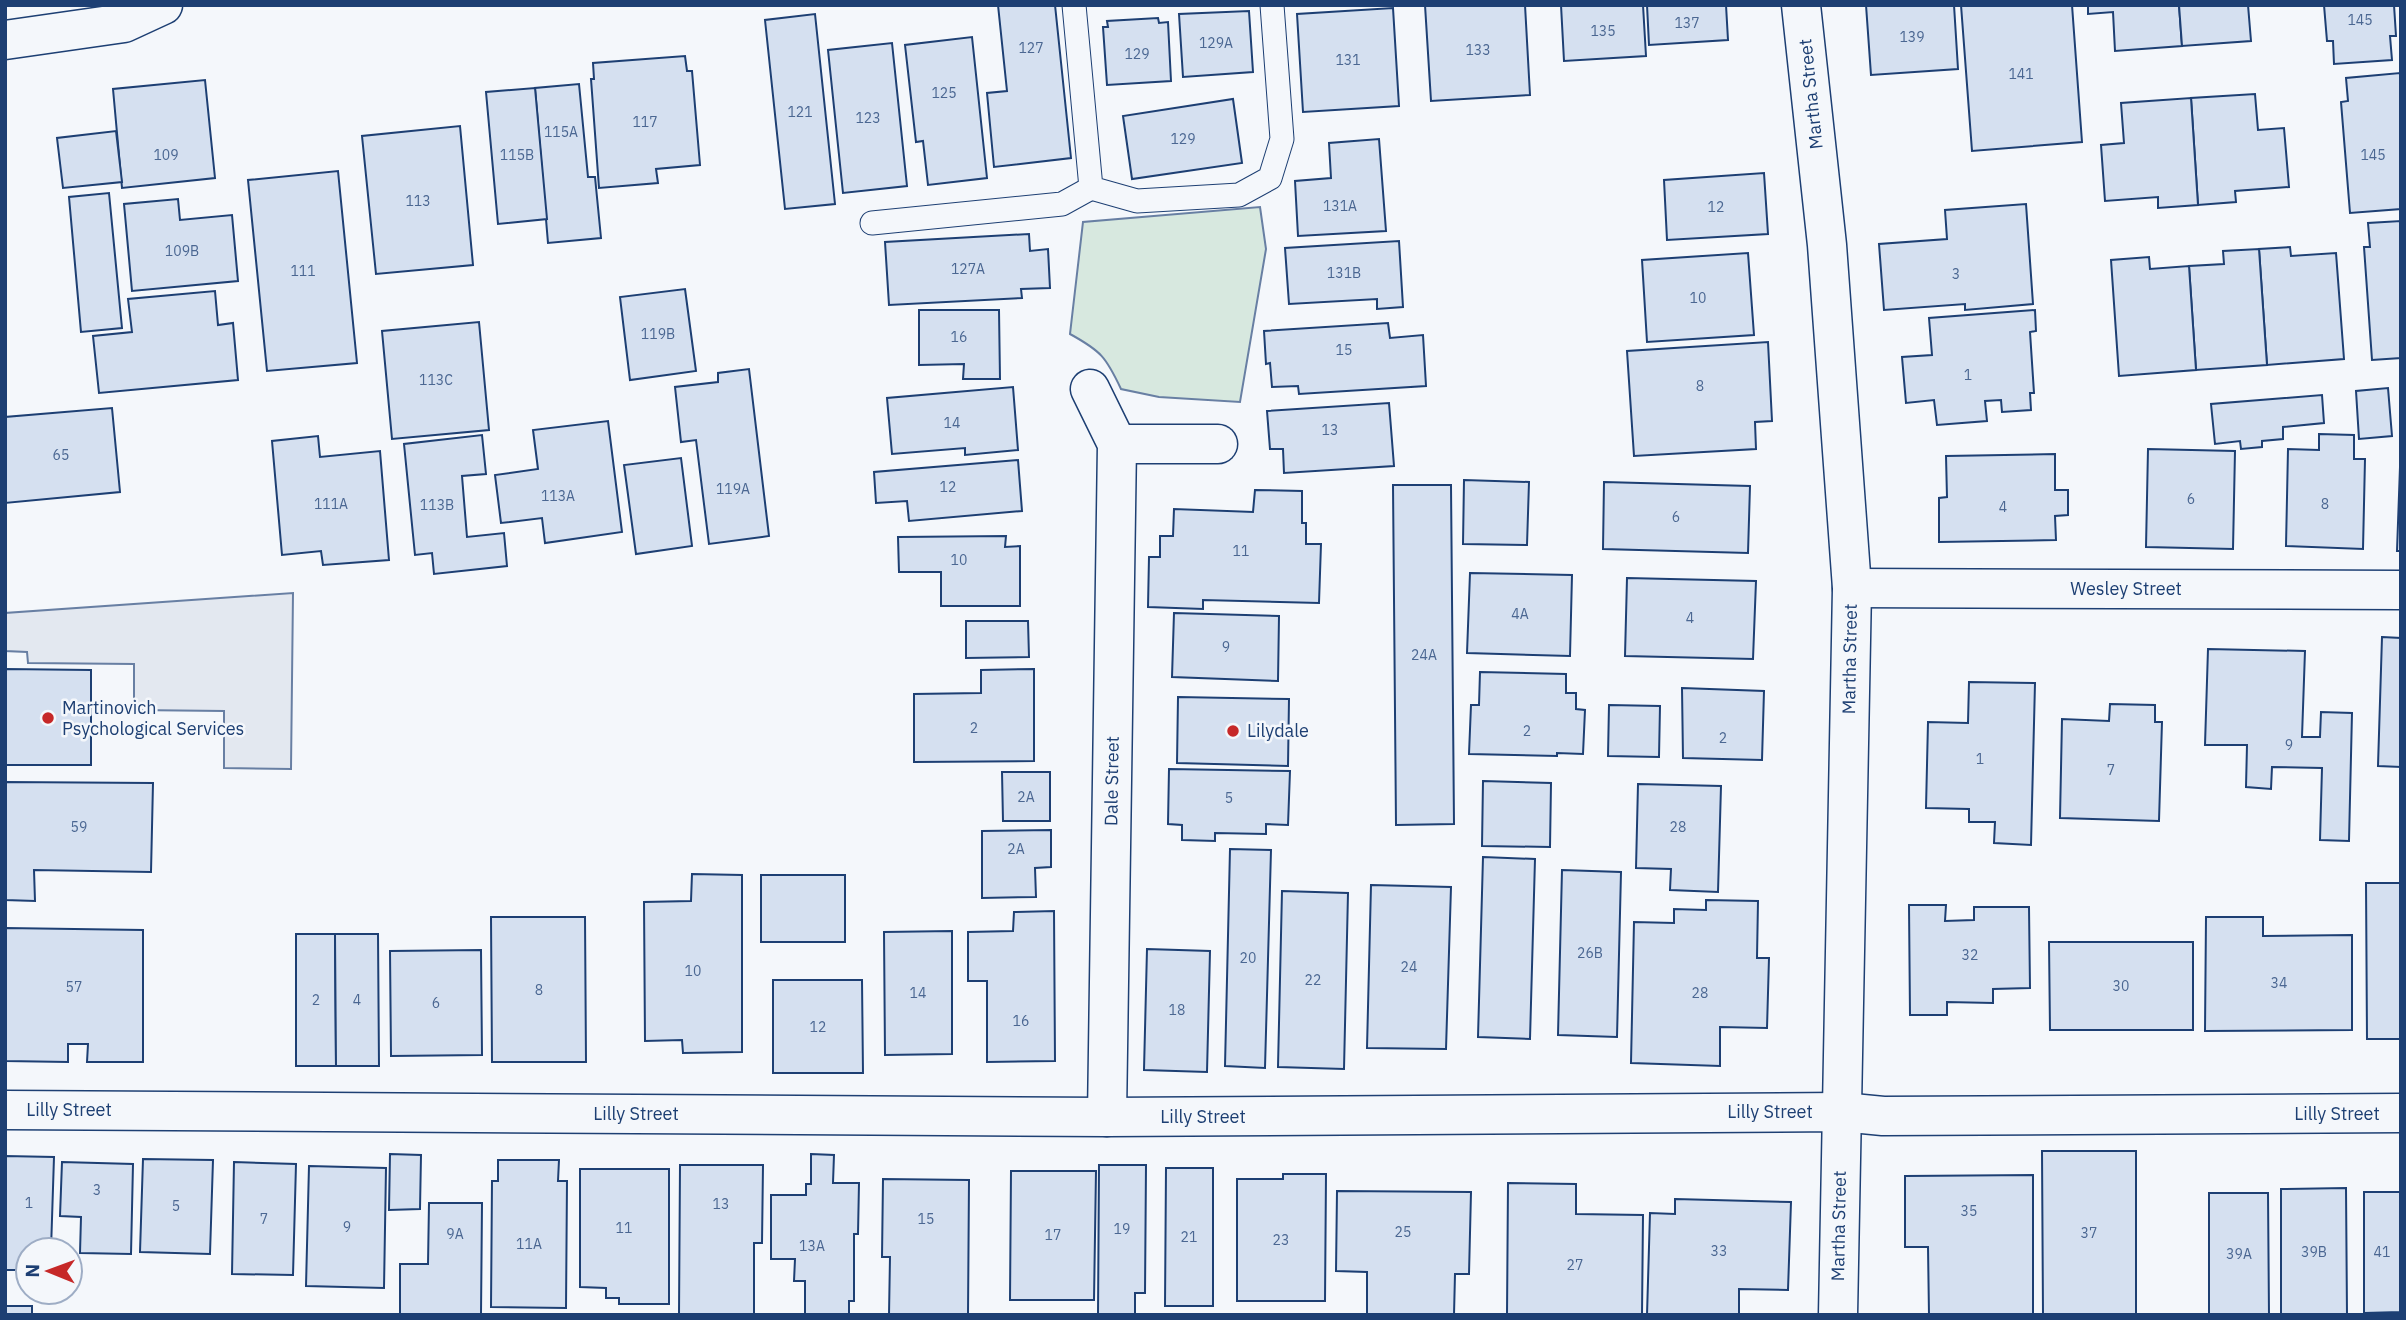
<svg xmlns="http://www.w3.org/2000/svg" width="2406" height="1320" viewBox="0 0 2406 1320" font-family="'IBM Plex Sans',sans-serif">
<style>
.green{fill:#d7e8df;stroke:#687fa3;stroke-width:2}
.parking{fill:#e3e8f0;stroke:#687fa3;stroke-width:2}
.building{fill:#d5e0f0;stroke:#1d3f73;stroke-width:2}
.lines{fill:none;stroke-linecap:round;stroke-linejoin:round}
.lane-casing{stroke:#1d3f73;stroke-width:25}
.street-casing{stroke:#1d3f73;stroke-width:41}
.primary-casing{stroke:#1d3f73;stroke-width:41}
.lane{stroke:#f4f7fb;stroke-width:23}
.street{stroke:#f4f7fb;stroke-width:38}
.primary{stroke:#f4f7fb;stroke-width:38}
.poi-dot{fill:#c62828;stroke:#f4f7fb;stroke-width:2.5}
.labels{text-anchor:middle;stroke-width:5;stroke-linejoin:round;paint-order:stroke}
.number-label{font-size:14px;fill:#4b6792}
.street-label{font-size:18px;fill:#1d3f73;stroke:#f4f7fb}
.poi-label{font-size:18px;fill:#1d3f73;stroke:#f4f7fb;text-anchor:start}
</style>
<rect width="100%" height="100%" fill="#f4f7fb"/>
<path class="green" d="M1260 207 1266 249 1240 402 1159 397 1121 389C1106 357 1101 351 1070 334L1083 222Z"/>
<path class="parking" d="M293 593 291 769 224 768V711L134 710V664L28 663 27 652 5 651V613Z"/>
<g class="building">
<path d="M998 5H1055L1071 158 994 167 987 93 1007 91Z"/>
<path d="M1425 5H1525L1530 95 1431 101Z"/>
<path d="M1561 5H1643L1646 56 1564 61Z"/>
<path d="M1647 5H1726L1728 40 1649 45Z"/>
<path d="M1866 5H1954L1958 69 1871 75Z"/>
<path d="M1961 5H2072L2082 142 1972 151Z"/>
<path d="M2088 5H2179L2182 46 2115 51 2113 12 2088 14Z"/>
<path d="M2179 5H2248L2251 41 2182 46Z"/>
<path d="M2324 5H2394L2396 36H2390L2392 60 2334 64 2333 41H2327Z"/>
<path d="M1393 8 1399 106 1303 112 1297 14Z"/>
<path d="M1249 11 1253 72 1183 77 1179 14Z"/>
<path d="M815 14 835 204 785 209 765 20Z"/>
<path d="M1158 18 1159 23 1168 22 1171 81 1107 85 1103 27H1108L1107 21Z"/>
<path d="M972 37 987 178 928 185 923 141 916 142 905 45Z"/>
<path d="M892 43 907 186 843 193 828 50Z"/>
<path d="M685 56 687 71H692L700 165 656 169 658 183 599 188 591 79H594L593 63Z"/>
<path d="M2400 73 2401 209 2350 213 2341 102 2348 101 2346 78Z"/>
<path d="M205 80 215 178 122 188 113 89Z"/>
<path d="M579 84 588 177H595L601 238 548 243 535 88Z"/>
<path d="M535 88 547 219 498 224 486 92Z"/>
<path d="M2255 94 2258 130 2284 128 2289 187 2235 191 2236 202 2198 205 2191 98Z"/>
<path d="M2191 98 2198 205 2158 208V197L2105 201 2101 145 2124 143 2121 103Z"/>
<path d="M1233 99 1242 163 1132 179 1123 116Z"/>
<path d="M460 126 473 265 376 274 362 136Z"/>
<path d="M116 131 122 182 63 188 57 138Z"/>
<path d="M1379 139 1386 231 1298 236 1295 181 1331 178 1329 143Z"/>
<path d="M338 171 357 363 267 371 248 180Z"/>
<path d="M1764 173 1768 234 1667 240 1664 180Z"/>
<path d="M109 193 122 328 81 332 69 197Z"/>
<path d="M178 199 180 220 232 215 238 281 132 291 124 204Z"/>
<path d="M2026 204 2033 304 1965 310V304L1884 310 1879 244 1947 239 1945 210Z"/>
<path d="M2401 221V358L2372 360 2364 247H2370L2368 223Z"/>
<path d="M1029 234 1030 251 1048 249 1050 288 1021 289 1022 298 889 305 885 242Z"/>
<path d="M1399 241 1403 307 1377 309V299L1289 304 1285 248Z"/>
<path d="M2290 247 2291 256 2336 253 2344 359 2267 365 2259 249Z"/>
<path d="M2259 249 2267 365 2196 370 2189 266 2224 264 2223 251Z"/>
<path d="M1748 253 1754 335 1647 342 1642 260Z"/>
<path d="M2149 257 2150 269 2189 266 2196 370 2119 376 2111 260Z"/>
<path d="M685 289 696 371 630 380 620 297Z"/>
<path d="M215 291 218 325 233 323 238 380 99 393 93 336 132 332 128 299Z"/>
<path d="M919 310H999L1000 379H963L964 364 919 365Z"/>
<path d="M2035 310 2036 331 2030 332 2034 393H2030L2031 410 2002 412 2001 400 1985 401 1987 421 1937 425 1934 400 1906 403 1902 357 1932 355 1929 318Z"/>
<path d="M479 322 489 430 392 439 382 331Z"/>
<path d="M1388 323 1390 338 1423 335 1426 386 1299 394 1298 386 1272 387 1270 363 1266 364 1264 331Z"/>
<path d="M1768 342 1772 421 1755 422 1756 449 1634 456 1627 351Z"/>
<path d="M749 369 769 536 709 544 696 440 681 442 675 387 718 382V373Z"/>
<path d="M1013 387 1018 450 965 455V448L892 454 887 398Z"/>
<path d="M2388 388 2392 436 2359 439 2356 391Z"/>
<path d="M2322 395 2324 423 2283 427V439L2262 441V447L2241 449 2240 441 2215 444 2211 404Z"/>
<path d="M1389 403 1394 466 1284 473 1283 449H1270L1267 411Z"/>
<path d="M112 408 120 492 5 503V417Z"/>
<path d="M608 421 622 532 545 543 542 518 501 523 495 475 538 469 533 430Z"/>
<path d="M2319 434 2354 435V459H2365L2363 549 2286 546 2288 449 2319 450Z"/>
<path d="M482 435 486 474 462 476 467 537 504 533 507 566 434 574 432 553 415 555 404 444Z"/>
<path d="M318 436 320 457 380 451 389 560 323 565 321 551 282 555 272 441Z"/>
<path d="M2148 449 2235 451 2233 549 2146 547Z"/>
<path d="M2055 454V490H2068V515L2055 516 2056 540 1939 542V498L1947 497 1946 456Z"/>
<path d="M681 458 692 546 636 554 624 465Z"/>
<path d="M1018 460 1022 511 909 521 907 501 876 503 874 472Z"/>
<path d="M2400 467H2401V551H2397Z"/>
<path d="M1464 480 1529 482 1527 545 1463 544Z"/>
<path d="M1604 482 1750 486 1748 553 1603 549Z"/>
<path d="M1393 485H1451L1454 824 1396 825Z"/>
<path d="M1255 490 1302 491V523H1306V544H1321L1319 603 1203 600V609L1148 607 1149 557H1160V536H1173L1174 509 1253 512Z"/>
<path d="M1006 536 1005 547 1020 546V606H941V572H899L898 537Z"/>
<path d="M1470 573 1572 575 1570 656 1467 653Z"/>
<path d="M1627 578 1756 581 1753 659 1625 656Z"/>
<path d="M1174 613 1279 616 1278 681 1172 677Z"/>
<path d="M966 621H1028L1029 657 966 658Z"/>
<path d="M2382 637 2401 638V767L2378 766Z"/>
<path d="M2208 649 2305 651 2302 737H2320L2321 712 2352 713 2349 841 2320 840 2322 768 2272 767 2271 789 2246 787 2247 745H2205Z"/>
<path d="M5 669 91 670V765H5Z"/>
<path d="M1034 669V761L914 762V694L981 693V670Z"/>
<path d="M1480 672 1566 674V693H1576V709L1585 710 1583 754 1557 753V756L1469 754 1471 705H1479Z"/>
<path d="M1969 682 2035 683 2031 845 1994 843 1995 822H1969V809L1926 808 1928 722 1968 723Z"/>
<path d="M1682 688 1764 691 1762 760 1683 758Z"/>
<path d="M1178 697 1289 699 1288 766 1177 763Z"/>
<path d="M2110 704 2155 705V722H2162L2159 821 2060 818 2062 719 2109 721Z"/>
<path d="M1609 705 1660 706 1659 757 1608 756Z"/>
<path d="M1169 769 1290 771 1288 825 1266 824V834L1215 833V841L1182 840V825L1168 824Z"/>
<path d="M1002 772H1050V821H1003Z"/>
<path d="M1483 781 1551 783 1550 847 1482 846Z"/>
<path d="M5 782 153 783 151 872 34 870 35 901 5 900Z"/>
<path d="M1638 784 1721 786 1718 892 1670 890 1671 869 1636 868Z"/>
<path d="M1051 830V867L1035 868 1036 897 982 898V831Z"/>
<path d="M1230 849 1271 850 1265 1068 1225 1066Z"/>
<path d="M1483 857 1535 859 1530 1039 1478 1037Z"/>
<path d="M1562 870 1621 872 1617 1037 1558 1035Z"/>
<path d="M692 874 742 875V1052L683 1053 682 1040 645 1041 644 902 691 901Z"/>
<rect x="761" y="875" width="84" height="67"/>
<path d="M2366 883H2401V1039H2367Z"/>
<path d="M1371 885 1451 887 1446 1049 1367 1048Z"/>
<path d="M1282 891 1348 893 1344 1069 1278 1067Z"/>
<path d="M1706 900 1758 901 1757 958H1769L1767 1028 1720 1027V1066L1631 1063 1634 922 1674 923V909L1706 910Z"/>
<path d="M1909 905H1946L1945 921 1974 920V907H2029L2030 988 1993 989V1003L1947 1002V1015H1910Z"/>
<path d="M1054 911 1055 1061 987 1062V981H968V932L1013 931 1014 912Z"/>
<path d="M491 917H585L586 1062H492Z"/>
<path d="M2206 917H2263V936L2352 935V1030L2205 1031Z"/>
<path d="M5 928 143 930V1062H87L88 1044H68V1062L5 1061Z"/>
<path d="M952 931V1054L885 1055 884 932Z"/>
<path d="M296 934H335L336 1066H296Z"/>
<path d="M335 934H378L379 1066H336Z"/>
<path d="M2049 942H2193V1030H2050Z"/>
<path d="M1147 949 1210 951 1207 1072 1144 1070Z"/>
<path d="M481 950 482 1055 391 1056 390 951Z"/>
<path d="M773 980H862L863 1073H773Z"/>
<path d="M2042 1151H2136V1315H2043Z"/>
<path d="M390 1154 421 1155 420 1209 389 1210Z"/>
<path d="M811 1154 834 1155 833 1183H859L858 1234H854V1301H849V1315H805V1281H794L795 1259H771V1195H806V1184H811Z"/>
<path d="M5 1156 54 1157 51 1250H28V1270H5Z"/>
<path d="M143 1159 213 1160 210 1254 140 1252Z"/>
<path d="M498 1160H559L558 1181H567L566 1308 491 1307 492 1181H498Z"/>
<path d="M62 1162 133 1164 131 1254 80 1253 81 1217 60 1216Z"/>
<path d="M234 1162 296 1164 293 1275 232 1274Z"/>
<path d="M680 1165H763L762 1243H754V1315H679Z"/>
<path d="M1099 1165H1146L1145 1293H1135V1315H1098Z"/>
<path d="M309 1166 386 1168 384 1288 306 1286Z"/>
<path d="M1166 1168H1213V1306H1165Z"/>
<path d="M580 1169H669V1304H619V1298H606V1288L580 1287Z"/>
<path d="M1011 1171H1096L1094 1300H1010Z"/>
<path d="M1283 1174H1326L1325 1301H1237V1179H1283Z"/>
<path d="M2033 1175V1315H1929L1928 1247H1905V1176Z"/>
<path d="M883 1179 969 1180 968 1315H889L890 1257H882Z"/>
<path d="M1508 1183 1576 1184V1214L1643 1215 1642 1315H1507Z"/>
<path d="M2346 1188 2347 1315H2281V1189Z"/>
<path d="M1337 1191 1471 1192 1469 1274H1455L1454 1315H1367V1272L1336 1271Z"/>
<path d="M2364 1192H2401V1312L2364 1313Z"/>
<path d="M2209 1193H2268L2269 1315H2209Z"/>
<path d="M1675 1199 1791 1202 1788 1290 1739 1289V1315H1647L1650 1213 1675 1214Z"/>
<path d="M429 1203H482L481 1315H400V1264H428Z"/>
<rect x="5" y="1306" width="27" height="9"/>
</g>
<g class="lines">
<defs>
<g id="lane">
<path d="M1074 5 1091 188 1137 201 1239 195 1270 178 1282 139 1272 5"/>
<path d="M872 223 1062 204 1091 188"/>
</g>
<g id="street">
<path d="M1801 5 1827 245 1852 588 1838 1315"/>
<path d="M1090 389 1117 444 1107 1117"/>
<path d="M1117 444H1218"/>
<path d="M1852 588 2401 590"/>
<path d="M5 1110 1107 1117 1842 1112 1883 1116 2401 1113"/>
</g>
<path id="primary" d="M5 40 124 23 163 5"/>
</defs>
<use href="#lane" class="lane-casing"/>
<use href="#street" class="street-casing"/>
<use href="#primary" class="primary-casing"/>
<use href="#lane" class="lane"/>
<use href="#street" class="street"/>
<use href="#primary" class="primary"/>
</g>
<g class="poi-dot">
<circle cx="48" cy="718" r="7"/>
<circle cx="1233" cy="731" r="7"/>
</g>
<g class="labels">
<g class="number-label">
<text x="2360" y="25">145</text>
<text x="1687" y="28">137</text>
<text x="1603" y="36">135</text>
<text x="1912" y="42">139</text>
<text x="1216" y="48">129A</text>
<text x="1031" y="53">127</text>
<text x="1478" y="55">133</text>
<text x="1137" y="59">129</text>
<text x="1348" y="65">131</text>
<text x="2021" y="79">141</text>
<text x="944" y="98">125</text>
<text x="800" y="117">121</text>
<text x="868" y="123">123</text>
<text x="645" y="127">117</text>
<text x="561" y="137">115A</text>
<text x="1183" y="144">129</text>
<text x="166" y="160">109</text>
<text x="517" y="160">115B</text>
<text x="2373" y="160">145</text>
<text x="418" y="206">113</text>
<text x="1340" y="211">131A</text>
<text x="1716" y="212">12</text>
<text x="182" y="256">109B</text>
<text x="968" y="274">127A</text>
<text x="303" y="276">111</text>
<text x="1344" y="278">131B</text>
<text x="1956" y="279">3</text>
<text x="1698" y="303">10</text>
<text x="658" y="339">119B</text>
<text x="959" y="342">16</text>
<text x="1344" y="355">15</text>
<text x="1968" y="380">1</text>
<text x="436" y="385">113C</text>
<text x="1700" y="391">8</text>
<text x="952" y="428">14</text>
<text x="1330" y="435">13</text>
<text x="61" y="460">65</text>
<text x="948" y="492">12</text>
<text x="733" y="494">119A</text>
<text x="558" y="501">113A</text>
<text x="2191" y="504">6</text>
<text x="331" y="509">111A</text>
<text x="2325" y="509">8</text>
<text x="437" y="510">113B</text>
<text x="2003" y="512">4</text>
<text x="1676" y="522">6</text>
<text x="1241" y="556">11</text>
<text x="959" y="565">10</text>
<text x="1520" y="619">4A</text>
<text x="1690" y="623">4</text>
<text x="1226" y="652">9</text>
<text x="1424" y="660">24A</text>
<text x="974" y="733">2</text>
<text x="1527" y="736">2</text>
<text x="1723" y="743">2</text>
<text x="2289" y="750">9</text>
<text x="1980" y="764">1</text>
<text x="2111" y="775">7</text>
<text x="1026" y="802">2A</text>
<text x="1229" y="803">5</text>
<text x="79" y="832">59</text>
<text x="1678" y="832">28</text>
<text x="1016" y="854">2A</text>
<text x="1590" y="958">26B</text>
<text x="1970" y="960">32</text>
<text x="1248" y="963">20</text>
<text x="1409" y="972">24</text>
<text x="693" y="976">10</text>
<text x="1313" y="985">22</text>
<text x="2279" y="988">34</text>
<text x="2121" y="991">30</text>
<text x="74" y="992">57</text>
<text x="539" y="995">8</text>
<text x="918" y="998">14</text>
<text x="1700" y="998">28</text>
<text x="316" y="1005">2</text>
<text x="357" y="1005">4</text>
<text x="436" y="1008">6</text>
<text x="1177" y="1015">18</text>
<text x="1021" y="1026">16</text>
<text x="818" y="1032">12</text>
<text x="97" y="1195">3</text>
<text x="29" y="1208">1</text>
<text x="721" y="1209">13</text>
<text x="176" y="1211">5</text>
<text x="1969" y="1216">35</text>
<text x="264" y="1224">7</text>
<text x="926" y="1224">15</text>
<text x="347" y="1232">9</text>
<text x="624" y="1233">11</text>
<text x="1122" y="1234">19</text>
<text x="1403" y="1237">25</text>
<text x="2089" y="1238">37</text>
<text x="455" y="1239">9A</text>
<text x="1053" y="1240">17</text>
<text x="1189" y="1242">21</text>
<text x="1281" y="1245">23</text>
<text x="529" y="1249">11A</text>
<text x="812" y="1251">13A</text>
<text x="1719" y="1256">33</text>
<text x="2314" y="1257">39B</text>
<text x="2382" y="1257">41</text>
<text x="2239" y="1259">39A</text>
<text x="1575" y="1270">27</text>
</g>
<g class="street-label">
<text transform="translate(1811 94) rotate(-96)" y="6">Martha Street</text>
<text x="2126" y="595">Wesley Street</text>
<text transform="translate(1850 659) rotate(-89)" y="6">Martha Street</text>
<text transform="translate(1112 781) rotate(-89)" y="6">Dale Street</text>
<text x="69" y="1116">Lilly Street</text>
<text x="1770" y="1118">Lilly Street</text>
<text x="636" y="1120">Lilly Street</text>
<text x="2337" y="1120">Lilly Street</text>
<text x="1203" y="1123">Lilly Street</text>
<text transform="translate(1839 1226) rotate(-89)" y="6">Martha Street</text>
</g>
<g class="poi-label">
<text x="62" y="714">Martinovich<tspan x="62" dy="21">Psychological Services</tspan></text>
<text x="1247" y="737">Lilydale</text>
</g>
</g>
<rect width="2406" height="1320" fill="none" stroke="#1d3f73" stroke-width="14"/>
<g transform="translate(49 1271) rotate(271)"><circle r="33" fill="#f4f7fb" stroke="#9eadc5" stroke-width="2"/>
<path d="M0-5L12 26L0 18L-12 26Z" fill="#c62828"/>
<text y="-10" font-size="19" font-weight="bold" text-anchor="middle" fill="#1d3f73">N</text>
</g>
</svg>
